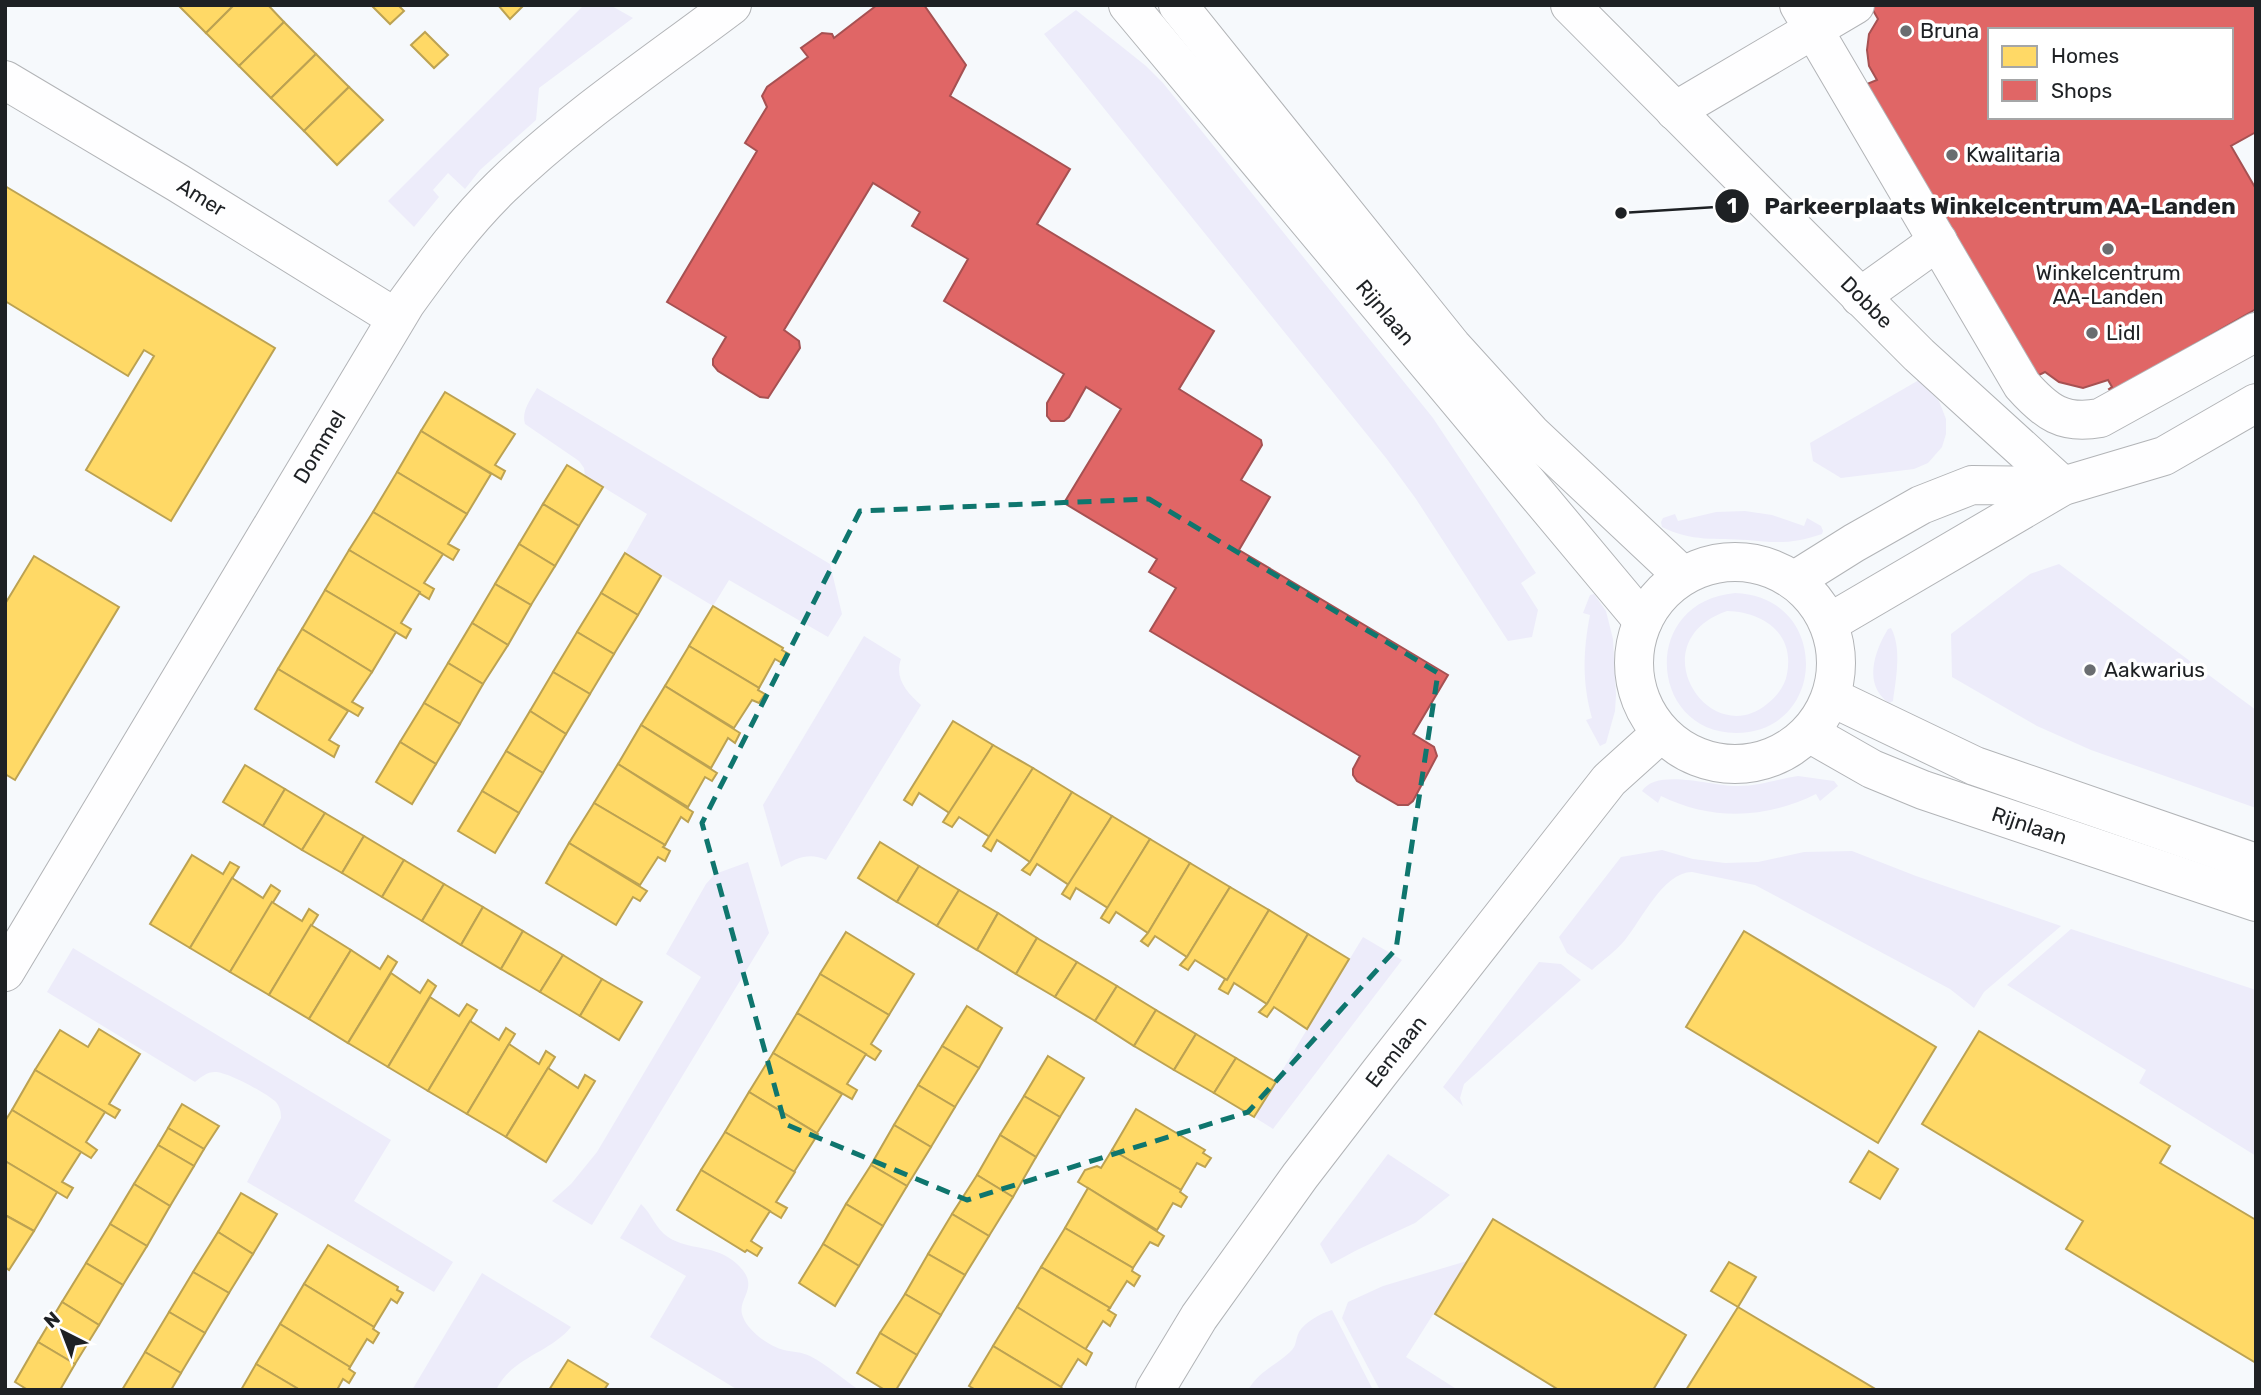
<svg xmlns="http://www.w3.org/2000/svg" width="2261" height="1395" viewBox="0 0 2261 1395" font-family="Rubik,sans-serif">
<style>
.green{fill:#edecfa;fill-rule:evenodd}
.homes{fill:#ffd966;stroke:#bca252;stroke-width:2}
.shops{fill:#e06666;stroke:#a65152;stroke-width:2;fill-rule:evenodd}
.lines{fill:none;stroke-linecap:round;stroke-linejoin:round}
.minor-casing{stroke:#b2b4b7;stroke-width:40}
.minor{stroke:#fefeff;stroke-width:38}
.marked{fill:none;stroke:#0f766e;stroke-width:5;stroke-dasharray:14 9;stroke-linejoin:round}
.poi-dot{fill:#6a6d70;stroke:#fff;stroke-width:2.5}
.labels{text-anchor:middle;stroke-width:7;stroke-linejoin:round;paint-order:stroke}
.poi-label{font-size:21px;fill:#1e2124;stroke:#fff;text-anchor:start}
.street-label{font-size:21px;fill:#1e2124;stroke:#fff}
.leader{fill:none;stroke:#1e2124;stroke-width:2.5}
.callout-dot{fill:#1e2124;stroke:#fff;stroke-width:2.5}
.mark-label{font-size:21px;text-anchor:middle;font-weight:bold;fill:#fff}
.callout-label{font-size:23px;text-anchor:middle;font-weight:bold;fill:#1e2124;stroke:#fff;stroke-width:7;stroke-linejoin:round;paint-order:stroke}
</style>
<rect width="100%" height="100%" fill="#f6f9fc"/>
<g class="green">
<path d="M584 5H610L633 18 539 88 536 120 480 170 465 189 448 173 433 190 439 197 414 227 388 201Z"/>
<path d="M1076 10 1146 66 1163 83 1433 418 1536 573 1521 583 1538 610 1532 637 1508 641 1416 499 1386 458 1044 34Z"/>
<path d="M1919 380 1939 401 1946 419V434L1942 447 1928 463 1914 469 1841 478 1813 461 1810 443Z"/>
<path d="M537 388 830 564 842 614 828 637 729 580 713 606 625 553 647 514 585 476 584 468 579 461 525 424C521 411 531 399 537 388Z"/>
<path d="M1745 511 1772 515 1804 526 1807 518 1821 526 1823 531 1822 534C1793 544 1777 543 1747 540 1717 538 1691 542 1662 527L1661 522 1663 518 1675 514 1678 521 1716 512Z"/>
<path d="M2059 564 2256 710V808L2091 750 2037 726 1952 677 1951 634 2030 574Z"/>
<path d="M1735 593C1830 596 1829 732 1736 733 1649 733 1639 602 1735 593ZM1727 611C1763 612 1795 633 1787 674 1785 686 1777 696 1767 704 1709 752 1638 642 1727 611Z"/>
<path d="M1594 594 1606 611 1613 639 1616 695 1615 711 1606 743 1600 746 1586 720 1592 718C1582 682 1583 651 1590 615L1583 613 1590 595Z"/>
<path d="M1891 628C1902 648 1896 679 1893 701L1889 703C1863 685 1874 652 1888 629Z"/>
<path d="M864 636 901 659C894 678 907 693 921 705L826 860C810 852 796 858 781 867L763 805Z"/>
<path d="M1798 776 1834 781 1838 786 1820 801 1816 794C1766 819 1712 821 1661 796L1658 803 1642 791C1657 767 1715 787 1738 786 1759 786 1778 779 1798 776Z"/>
<path d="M1662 850 1693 859 1725 863 1758 862 1804 852 1852 851 1916 876 2061 926 1984 992 1974 1008 1950 989 1755 885 1692 872C1663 872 1641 921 1625 940 1616 951 1603 960 1592 970L1567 953 1559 937 1621 857Z"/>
<path d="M748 862 769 933 592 1225 590 1224 552 1201 571 1184 597 1152 701 977 666 954 706 884 715 874Z"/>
<path d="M2071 929 2256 990V1156L2139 1083 2146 1070 2007 985Z"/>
<path d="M1363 937 1402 960 1273 1129 1254 1117Z"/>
<path d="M73 948 391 1140 354 1201 453 1262 434 1292 247 1182 281 1118C281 1112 280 1107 276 1102 266 1093 228 1072 215 1072 207 1072 201 1077 195 1082L47 992Z"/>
<path d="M1539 962 1561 964 1581 980 1464 1084 1460 1098 1463 1106 1443 1087Z"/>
<path d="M1388 1154 1450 1195 1415 1223 1357 1250 1331 1264 1320 1244Z"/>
<path d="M641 1204C652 1214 655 1228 668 1237 689 1251 716 1244 737 1264 763 1288 735 1298 743 1317 748 1331 770 1347 784 1350 793 1352 802 1352 810 1356 827 1365 843 1379 859 1390H738L650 1337 686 1276 620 1238Z"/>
<path d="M1467 1261 1406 1357 1458 1390H1380L1342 1318 1348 1302 1383 1286Z"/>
<path d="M482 1273 571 1327C550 1353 512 1357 496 1390H412Z"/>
<path d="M1332 1310 1373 1390H1248C1260 1370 1274 1367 1290 1352 1297 1346 1295 1340 1299 1332 1305 1322 1321 1313 1332 1310Z"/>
</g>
<g class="homes">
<path d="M178 5H234L206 33Z"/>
<path d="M234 5H268L284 22 239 66 206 33Z"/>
<path d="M371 5H398L404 11 390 24Z"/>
<path d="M498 5H524L510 19Z"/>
<path d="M284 22 316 54 271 98 239 66Z"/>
<path d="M425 32 448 55 434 68 411 45Z"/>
<path d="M316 54 349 87 304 131 271 98Z"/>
<path d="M349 87 383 120 337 165 304 131Z"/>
<path d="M5 186 275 348 171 521 86 470 154 356 144 350 128 376 5 301Z"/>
<path d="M445 392 515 434 495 465 505 471 501 479 421 431Z"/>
<path d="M421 431 491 474 467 514 397 472Z"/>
<path d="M567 465 603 487 579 526 543 504Z"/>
<path d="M397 472 467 514 448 544 459 550 453 560 373 512Z"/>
<path d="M543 504 579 526 555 566 519 544Z"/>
<path d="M373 512 443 554 424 583 434 589 429 599 349 550Z"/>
<path d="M519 544 555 566 531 605 495 584Z"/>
<path d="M349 550 420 592 401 623 411 629 406 638 325 590Z"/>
<path d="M625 553 661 576 638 615 601 593Z"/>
<path d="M34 556 119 607 15 780 5 774V604Z"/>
<path d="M495 584 531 605 508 645 472 623Z"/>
<path d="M325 590 396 632 372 672 302 629Z"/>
<path d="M601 593 638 615 614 654 577 632Z"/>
<path d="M713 606 783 648 782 650 789 654 782 663 775 659 759 688 689 646Z"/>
<path d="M472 623 508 645 483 684 448 663Z"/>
<path d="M302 629 372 672 352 702 363 708 358 716 278 669Z"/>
<path d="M577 632 614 654 590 694 553 672Z"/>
<path d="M689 646 759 688 758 690 765 694 759 703 752 700 734 728 665 686Z"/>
<path d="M448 663 483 684 460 724 424 703Z"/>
<path d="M278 669 348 711 329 740 339 746 334 757 255 709Z"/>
<path d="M553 672 590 694 566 734 530 711Z"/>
<path d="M665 686 740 733 735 743 728 738 711 768 641 725Z"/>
<path d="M424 703 460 724 436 764 400 742Z"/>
<path d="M530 711 566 734 543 773 506 751Z"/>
<path d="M953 721 993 745 951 814 919 793 912 805 904 800Z"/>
<path d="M641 725 717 773 712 781 705 777 688 807 618 764Z"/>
<path d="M400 742 436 764 412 804 376 782Z"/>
<path d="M993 745 1033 768 990 837 959 817 952 827 943 822Z"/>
<path d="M506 751 543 773 519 813 482 791Z"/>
<path d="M618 764 693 812 688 822 681 817 665 845 594 803Z"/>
<path d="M245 765 285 789 263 826 223 802Z"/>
<path d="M1033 768 1072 792 1030 862 997 840 991 851 983 846Z"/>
<path d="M285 789 325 813 302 850 263 826Z"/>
<path d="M482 791 519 813 495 853 458 831Z"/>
<path d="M1072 792 1112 816 1069 885 1037 864 1030 875 1022 870 1030 862Z"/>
<path d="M594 803 665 845 663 847 670 851 665 861 658 857 640 885 569 843Z"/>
<path d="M325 813 364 836 342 873 302 850Z"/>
<path d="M1112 816 1150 839 1108 908 1076 888 1070 899 1062 894Z"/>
<path d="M364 836 404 860 382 897 342 873Z"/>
<path d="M1150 839 1190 863 1148 933 1116 912 1109 923 1101 918Z"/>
<path d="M880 842 919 866 897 902 858 878Z"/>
<path d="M569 843 647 891 640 901 633 897 616 925 546 883Z"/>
<path d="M192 855 223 874 230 862 239 867 190 948 150 924Z"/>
<path d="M404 860 444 884 422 921 382 897Z"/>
<path d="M1190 863 1230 887 1187 957 1155 936 1148 946 1141 941 1148 933Z"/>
<path d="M919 866 959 890 937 926 897 902Z"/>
<path d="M232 878 263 898 271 885 280 891 230 972 190 948Z"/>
<path d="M444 884 483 907 461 945 422 921Z"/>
<path d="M1230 887 1269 910 1227 980 1195 960 1188 970 1180 965 1187 957Z"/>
<path d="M959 890 998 913 977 950 937 926Z"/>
<path d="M272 902 302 921 309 909 318 915 269 995 230 972Z"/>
<path d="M483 907 523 931 501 969 461 945Z"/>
<path d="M1269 910 1308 934 1267 1004 1234 983 1228 994 1219 989 1225 979 1227 980Z"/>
<path d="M998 913 1037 938 1016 974 977 950Z"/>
<path d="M311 925 351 950 309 1019 269 995Z"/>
<path d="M523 931 563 955 540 992 501 969Z"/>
<path d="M1744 931 1936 1047 1878 1143 1686 1027Z"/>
<path d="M846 932 914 974 889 1015 820 974Z"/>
<path d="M1308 934 1349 959 1307 1029 1274 1007 1267 1017 1259 1012 1267 1004Z"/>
<path d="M1037 938 1077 962 1055 997 1016 974Z"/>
<path d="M351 950 380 969 388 956 397 962 348 1043 309 1019Z"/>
<path d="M563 955 602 979 580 1016 540 992Z"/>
<path d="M1077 962 1117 986 1095 1021 1055 997Z"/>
<path d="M391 973 420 993 428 980 436 986 388 1067 348 1043Z"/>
<path d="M820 974 889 1015 871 1044 881 1051 875 1060 797 1013Z"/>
<path d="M602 979 642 1002 619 1040 580 1016Z"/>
<path d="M1117 986 1156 1010 1134 1046 1095 1021Z"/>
<path d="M430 997 459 1016 467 1004 477 1010 428 1091 388 1067Z"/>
<path d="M967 1006 1002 1028 979 1068 942 1046Z"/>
<path d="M1156 1010 1196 1034 1174 1070 1134 1046Z"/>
<path d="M797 1013 866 1054 847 1084 857 1090 852 1099 773 1053Z"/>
<path d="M470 1021 499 1040 506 1028 515 1034 467 1114 428 1091Z"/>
<path d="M99 1029 140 1054 109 1104 120 1110 115 1118 35 1070 60 1030 88 1047Z"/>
<path d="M1979 1031 2170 1146 2160 1163 2256 1220V1363L2066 1249 2083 1221 1922 1124Z"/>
<path d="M1196 1034 1236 1058 1214 1093 1174 1070Z"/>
<path d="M509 1044 539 1064 546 1051 555 1057 506 1137 467 1114Z"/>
<path d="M942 1046 979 1068 955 1107 918 1085Z"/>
<path d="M773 1053 842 1094 817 1133 749 1092Z"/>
<path d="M1048 1056 1084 1078 1060 1117 1024 1096Z"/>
<path d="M1236 1058 1276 1082 1254 1117 1214 1093Z"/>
<path d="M548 1068 578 1088 585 1075 595 1081 546 1162 506 1137Z"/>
<path d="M35 1070 105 1112 86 1142 97 1150 91 1158 12 1110Z"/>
<path d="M918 1085 955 1107 931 1147 894 1125Z"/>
<path d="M749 1092 818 1134 794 1172 725 1132Z"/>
<path d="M1024 1096 1060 1117 1036 1157 1000 1135Z"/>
<path d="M182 1104 219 1126 204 1149 168 1128Z"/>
<path d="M1136 1109 1205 1150 1203 1153 1211 1158 1205 1167 1197 1163 1181 1190 1112 1150Z"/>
<path d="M12 1110 81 1152 62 1182 73 1188 67 1198 5 1161V1121Z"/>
<path d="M894 1125 931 1147 907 1186 871 1165Z"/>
<path d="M168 1128 204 1149 194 1166 158 1145Z"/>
<path d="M725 1132 795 1172 776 1202 787 1208 781 1218 701 1170Z"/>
<path d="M1000 1135 1036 1157 1013 1197 977 1175Z"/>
<path d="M158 1145 194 1166 170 1206 134 1184Z"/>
<path d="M1112 1150 1181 1190 1180 1192 1187 1197 1181 1207 1173 1203 1157 1230 1078 1182 1085 1170 1097 1166 1101 1168Z"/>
<path d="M1869 1151 1898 1169 1880 1199 1850 1182Z"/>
<path d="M5 1161 57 1192 34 1231 5 1215Z"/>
<path d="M871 1165 907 1186 883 1226 846 1204Z"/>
<path d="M701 1170 770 1211 751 1241 762 1248 757 1256 747 1250 745 1252 677 1210Z"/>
<path d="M977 1175 1013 1197 989 1236 952 1214Z"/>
<path d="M134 1184 170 1206 147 1246 110 1224Z"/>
<path d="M1088 1188 1164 1236 1158 1246 1150 1242 1133 1268 1065 1228Z"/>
<path d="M241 1193 277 1214 253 1254 218 1232Z"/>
<path d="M846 1204 883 1226 859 1266 823 1244Z"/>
<path d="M952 1214 989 1236 965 1275 928 1254Z"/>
<path d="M5 1215 34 1231 9 1270 5 1267Z"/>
<path d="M1493 1219 1686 1335 1653 1390H1559L1435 1314Z"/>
<path d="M110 1224 147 1246 123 1285 86 1263Z"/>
<path d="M1065 1228 1133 1268 1132 1271 1140 1276 1134 1286 1127 1281 1110 1308 1041 1267Z"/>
<path d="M218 1232 253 1254 229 1293 193 1272Z"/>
<path d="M823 1244 859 1266 835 1306 799 1283Z"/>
<path d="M328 1245 398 1287 397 1290 403 1293 397 1303 391 1299 374 1327 304 1284Z"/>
<path d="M928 1254 965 1275 941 1315 905 1294Z"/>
<path d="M1729 1262 1756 1277 1738 1307 1711 1291Z"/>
<path d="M86 1263 123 1285 99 1325 62 1302Z"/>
<path d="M1041 1267 1110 1308 1108 1310 1116 1315 1110 1326 1103 1321 1085 1350 1017 1307Z"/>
<path d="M193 1272 229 1293 205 1333 169 1312Z"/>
<path d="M304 1284 374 1327 373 1329 379 1333 373 1343 367 1339 350 1367 280 1324Z"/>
<path d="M905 1294 941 1315 917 1355 880 1333Z"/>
<path d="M62 1302 99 1325 75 1364 38 1342Z"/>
<path d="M1017 1307 1092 1353 1086 1365 1078 1359 1061 1387 993 1346Z"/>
<path d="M1738 1307 1877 1390H1686Z"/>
<path d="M169 1312 205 1333 181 1373 145 1352Z"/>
<path d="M280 1324 350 1367 349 1369 355 1373 349 1383 343 1379 337 1390H300L256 1364Z"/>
<path d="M880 1333 917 1355 896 1390H885L857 1373Z"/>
<path d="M38 1342 75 1364 60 1390H28L15 1382Z"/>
<path d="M993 1346 1061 1387 1063 1390H976L969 1386Z"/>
<path d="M145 1352 181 1373 171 1390H122Z"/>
<path d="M568 1360 608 1384 604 1390H549Z"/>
<path d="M256 1364 300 1390H241Z"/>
</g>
<g class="shops">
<path d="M877 5H924L966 65 950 96 1070 169 1037 224 1214 331 1179 389 1261 440 1262 445 1241 480 1270 497 1239 550 1448 675 1413 734 1434 747 1437 756 1413 801 1408 805H1398L1357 781 1353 775V769L1360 756 1150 631 1176 588 1149 572 1157 559 1064 503 1121 409 1086 387 1069 417 1064 421H1051L1047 416V403L1064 374 944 301 968 259 912 226 920 212 873 183 784 330 799 341 800 348 768 398 760 397 718 371 713 365V359L726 337 667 302 757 151 745 143 767 107 762 96 767 87 808 57 801 48 822 33 832 34 834 38Z"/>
<path d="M1870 5H2256V132L2231 146 2256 189V309L2111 392 2109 389 2112 387 2108 380 2083 388 2059 382 2045 372 2037 376 1867 84 1877 80 1869 66 1867 50 1869 34 1878 19ZM1990 30H2231V117H1990Z"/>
</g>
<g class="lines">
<defs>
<g id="minor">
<path id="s1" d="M1128 5 1643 621"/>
<path d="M1178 5 1452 346 1531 433 1683 576"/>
<path id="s2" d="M1570 5 1919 355 2063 486"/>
<path d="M1799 5 2022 385C2046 412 2063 425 2100 418L2256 332"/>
<path id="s3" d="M5 80 178 183 396 318"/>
<path d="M1675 111 1855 5"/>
<path d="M1860 297 1938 241"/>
<circle cx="1735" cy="663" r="101"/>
<path d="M1795 580 1854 543 1921 505 1972 485 2061 486"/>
<path d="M1829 623 2063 486 2164 456 2256 403"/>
<path d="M1831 697 1975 766 2256 863"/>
<path id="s4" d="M1809 733 1872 769 1923 790 2256 902"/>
<path id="s5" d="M5 972 406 303C435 263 465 222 501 187 571 119 654 64 732 5"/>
<path id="s6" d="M1155 1390 1199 1317 1300 1176 1380 1072 1609 780 1661 733"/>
</g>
</defs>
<use href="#minor" class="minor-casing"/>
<use href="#minor" class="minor"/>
</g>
<path class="marked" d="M1149 499 1438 673 1396 949 1248 1112 967 1200 785 1124 702 823 860 511Z"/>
<g class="poi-dot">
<circle cx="1906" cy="31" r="7"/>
<circle cx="1952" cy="155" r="7"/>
<circle cx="2108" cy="249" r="7"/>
<circle cx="2092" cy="333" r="7"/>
<circle cx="2090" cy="670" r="7"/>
</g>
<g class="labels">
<g class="poi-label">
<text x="1920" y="38">Bruna</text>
<text x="1966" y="162">Kwalitaria</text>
<text x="2108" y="280" text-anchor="middle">Winkelcentrum<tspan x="2108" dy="24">AA-Landen</tspan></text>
<text x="2106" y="340">Lidl</text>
<text x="2104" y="677">Aakwarius</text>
</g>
<g class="street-label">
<text dy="7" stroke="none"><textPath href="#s3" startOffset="229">Amer</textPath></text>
<text dy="7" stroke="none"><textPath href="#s2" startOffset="420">Dobbe</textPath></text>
<text dy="7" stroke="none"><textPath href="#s1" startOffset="401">Rijnlaan</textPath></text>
<text dy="7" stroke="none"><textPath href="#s5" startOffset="612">Dommel</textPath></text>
<text dy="7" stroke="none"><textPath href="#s4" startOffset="240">Rijnlaan</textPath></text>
<text dy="7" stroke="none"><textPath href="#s6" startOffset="416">Eemlaan</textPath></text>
</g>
</g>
<path class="leader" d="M1621 213L1732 206"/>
<g class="callout-dot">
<circle cx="1621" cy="213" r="7"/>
<circle cx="1732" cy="206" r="18"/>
</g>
<g class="mark-label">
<text x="1732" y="213">1</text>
</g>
<g class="callout-label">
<text x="2000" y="214">Parkeerplaats Winkelcentrum AA-Landen</text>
</g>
<rect width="2261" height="1395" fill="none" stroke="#1e2124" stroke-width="14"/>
<rect x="1988" y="28" width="245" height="91" fill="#ffffff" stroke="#a5a6a7" stroke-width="2"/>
<rect x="2002" y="46" width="35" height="21" fill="#ffd966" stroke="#a5a6a7" stroke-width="2"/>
<text x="2051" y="63" font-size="21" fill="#1e2124">Homes</text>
<rect x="2002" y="80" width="35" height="21" fill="#e06666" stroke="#a5a6a7" stroke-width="2"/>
<text x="2051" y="98" font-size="21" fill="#1e2124">Shops</text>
<g transform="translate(63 1332) rotate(318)" stroke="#ffffff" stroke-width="5" paint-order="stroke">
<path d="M0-5L12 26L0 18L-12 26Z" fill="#1e2124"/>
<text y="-10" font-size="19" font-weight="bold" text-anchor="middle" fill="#1e2124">N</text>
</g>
</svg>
